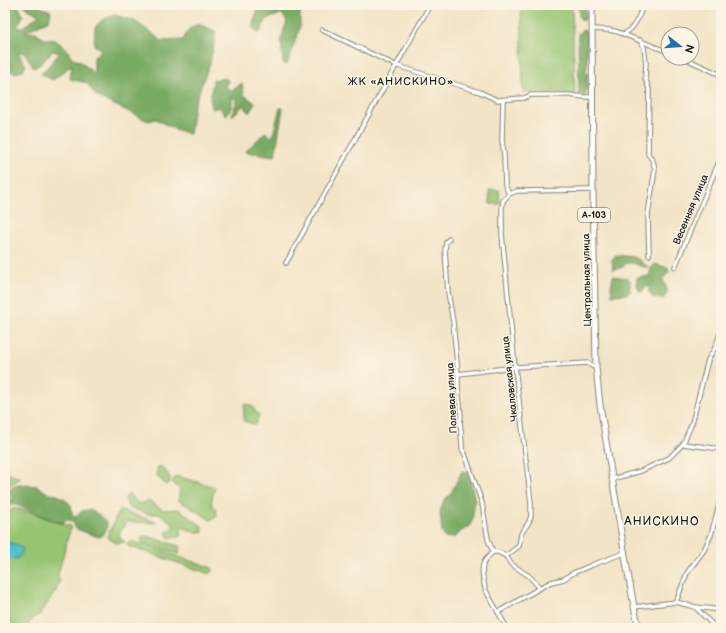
<svg xmlns="http://www.w3.org/2000/svg" width="726" height="633" viewBox="0 0 726 633" font-family="'Balsamiq Sans',sans-serif">
<style>
.green{fill:#97c472;stroke:#5a7047}
.forest{fill:#79aa64;stroke:#4a6340}
.water{fill:#4cb9c7;stroke:#346a72}
.lines{fill:none;stroke-linecap:round;stroke-linejoin:round}
.minor-casing{stroke:#878071;stroke-width:5.5}
.primary-casing{stroke:#878071;stroke-width:7}
.minor{stroke:#fff;stroke-width:3.5}
.primary{stroke:#fff;stroke-width:5}
.labels{text-anchor:middle;stroke-width:3;stroke-linejoin:round;paint-order:stroke}
.shield{fill:#fcf5e5;stroke:#5f5d58;stroke-width:1}
.shield-label{font-size:9px;font-weight:bold;fill:#1c1c1c}
.street-label{font-size:10px;fill:#1c1c1c;stroke:#fcf5e5}
.neighbourhood-label{font-size:11px;letter-spacing:1px;fill:#1c1c1c;stroke:#fcf5e5}
.quarter-label{font-size:12px;letter-spacing:1px;fill:#1c1c1c;stroke:#fcf5e5}
</style>
<rect width="100%" height="100%" fill="#fcf5e5"/>
<filter id="ink" filterUnits="userSpaceOnUse"><feTurbulence type="fractalNoise" baseFrequency=".025" numOctaves="2"/><feDisplacementMap in="SourceGraphic" scale="8" xChannelSelector="R" yChannelSelector="G"/><feConvolveMatrix kernelMatrix="1 2 1 2 8 2 1 2 1" color-interpolation-filters="sRGB"/></filter>
<filter id="wash" filterUnits="userSpaceOnUse"><feTurbulence type="fractalNoise" baseFrequency=".012" numOctaves="4" result="noise"/><feDisplacementMap in="SourceGraphic" scale="16" xChannelSelector="R" yChannelSelector="G"/><feGaussianBlur stdDeviation="0.9" result="paint"/><feColorMatrix in="noise" values="0 0 0 0 0 0 0 0 0 0 0 0 0 0 0 0 0 1.4 0 .05"/><feComposite in="paint" operator="in"/></filter>
<g filter="url(#wash)">
<rect width="100%" height="100%" fill="#f2e4c6"/>
<g class="green">
<path d="M521 5H572L575 95 563 92H523Z"/>
<path d="M489 190H499L500 204H490Z"/>
<path d="M244 404 251 405 259 416 255 425 244 421Z"/>
<path d="M161 466 170 477V482L166 485 156 475 158 467Z"/>
<path d="M5 473 21 478 5 488Z"/>
<path d="M176 476 215 487 211 503 216 509 217 516 211 520 178 500 180 490 172 482Z"/>
<path d="M5 492 13 503 5 510Z"/>
<path d="M129 494 139 504 149 501 163 510 178 509 202 526 203 532H195L182 527 180 537H168L166 533 174 525 161 514H147L128 507 125 498Z"/>
<path d="M15 508 33 513 56 522 71 526 57 578 60 579 56 591 39 615 34 617 26 628H19L5 619V515L12 509Z"/>
<path d="M119 511H124L158 523 127 522 120 532 119 537 125 542 116 543 107 537Z"/>
<path d="M143 535 180 546 179 554 142 543Z"/>
<path d="M132 541 212 568 213 571 210 574 128 546 127 544Z"/>
</g>
<g class="forest">
<path d="M5 5H18L23 16 17 27 22 28 35 18 39 17 34 12 26 8 24 5H39L38 6 51 11 49 20 24 32H36L44 39 55 40 65 47 73 59 80 61 94 74V57L102 49 94 45 95 27 102 20 115 15 135 21 162 41 183 40 189 29 198 24 215 31V39L210 63 194 105 190 134 176 130 156 119 148 121 96 96 87 83 70 79 72 65 53 80 41 74 60 53 52 51 42 63 34 68 24 52 18 53 26 65 22 71 15 73 5 69V46H7L5 41Z"/>
<path d="M255 5H300V27L287 65 283 63 281 39 287 21 280 12 279 15 267 19 259 34 252 26 257 11Z"/>
<path d="M579 5H586V15L585 20H581L579 16Z"/>
<path d="M582 30 585 31 587 34V68L585 71 588 74 586 93 585 96 579 95 578 34Z"/>
<path d="M224 78 228 80 225 87 232 91 242 83 244 95 255 103 249 113 244 105 232 116 237 100 232 97V106L226 116 220 107 212 109 210 99 213 80Z"/>
<path d="M280 108H283L275 156 245 152 265 132 272 138Z"/>
<path d="M616 255 633 257 638 259 639 260 648 267C638 268 629 257 623 267L613 270 612 259Z"/>
<path d="M655 264 668 268 669 273 663 278C664 286 672 291 663 299L653 298 649 292V286H645L642 292 639 291 637 285V278L649 276 651 268Z"/>
<path d="M613 276 627 278 630 280V292L626 294 612 295 611 286Z"/>
<path d="M462 471 468 472 475 501 473 514V519L469 527 461 531 456 537 445 538 442 532 440 512 444 500 450 495Z"/>
<path d="M24 485 37 486 49 494 57 495 65 499 71 505 72 514 76 517C78 515 79 513 81 512 91 505 101 517 107 524 107 530 105 534 99 537L76 529 74 524 70 520H67L63 523 54 521 15 504 11 505C12 499 13 497 8 492 11 485 17 485 24 485Z"/>
</g>
<path class="water" d="M5 543C10 542 19 544 23 549 21 559 14 561 5 561Z"/>
</g>
<g filter="url(#ink)">
<g class="lines">
<defs>
<g id="minor">
<path d="M592 29 609 30 618 32 668 52"/>
<path d="M322 30 395 65 480 92 497 100 524 98 531 95H569L584 97H593"/>
<path d="M624 34C635 28 639 17 643 5"/>
<path d="M640 40 644 47 646 63 645 78 649 89 648 154 653 161 655 169 648 215 649 255"/>
<path d="M684 58 721 75"/>
<path d="M503 100 502 140 504 155 505 185 509 194"/>
<path d="M449 239 446 242 445 250 448 292 453 322 458 374V387L461 416 460 422 462 444V449L465 454 482 503 488 539 493 552"/>
<path d="M286 263 430 5"/>
<path d="M675 267 721 157"/>
<path d="M458 374 515 367 571 364 588 363 592 366 596 367"/>
<path d="M683 444 721 449"/>
<path d="M612 479 641 471 669 458 683 444 692 423 708 360 716 346 721 330"/>
<path d="M493 552C483 561 481 565 483 578 484 582 484 586 486 591L507 628"/>
<path d="M493 552H498L506 556 511 564 529 576 540 588"/>
<path d="M506 556 519 546 521 534 529 522 531 516V503L515 367 502 234V208L503 201 509 194 517 191 593 190"/>
<path d="M676 602 687 573 704 550 711 535 721 498"/>
<path d="M634 607 676 602 695 607 716 628"/>
<path d="M696 607 721 610"/>
<path d="M498 612 540 588 551 582 564 579 573 573 592 565 624 553"/>
</g>
<path id="primary" d="M592 5 593 190 596 367 600 405 626 562 634 607 639 628"/>
</defs>
<use href="#minor" class="minor-casing"/>
<use href="#primary" class="primary-casing"/>
<use href="#minor" class="minor"/>
<use href="#primary" class="primary"/>
</g>
</g>
<g class="labels">
<rect class="shield" x="578" y="208" width="32" height="14" rx="3"/>
<g class="shield-label">
<text x="594" y="218">А-103</text>
</g>
<g class="street-label">
<text transform="translate(690 209) rotate(-67)" y="4">Весенняя улица</text>
<text transform="translate(586 280) rotate(-91)" y="4">Центральная улица</text>
<text transform="translate(509 379) rotate(-96)" y="4">Чкаловская улица</text>
<text transform="translate(451 398) rotate(-93)" y="4">Полевая улица</text>
</g>
<g class="neighbourhood-label">
<text x="401" y="85">ЖК «АНИСКИНО»</text>
</g>
<g class="quarter-label">
<text x="662" y="525">АНИСКИНО</text>
</g>
</g>
<rect width="726" height="633" fill="none" stroke="#fcf5e5" stroke-width="20"/>
<g transform="translate(680 46) rotate(107)"><circle r="19" fill="#fcf5e5" stroke="#a29e95"/>
<path d="M0-3L7 15L0 10L-7 15Z" fill="#1f6fb2"/>
<text y="-6" font-size="11" font-weight="bold" text-anchor="middle" fill="#1c1c1c">N</text>
</g>
</svg>
